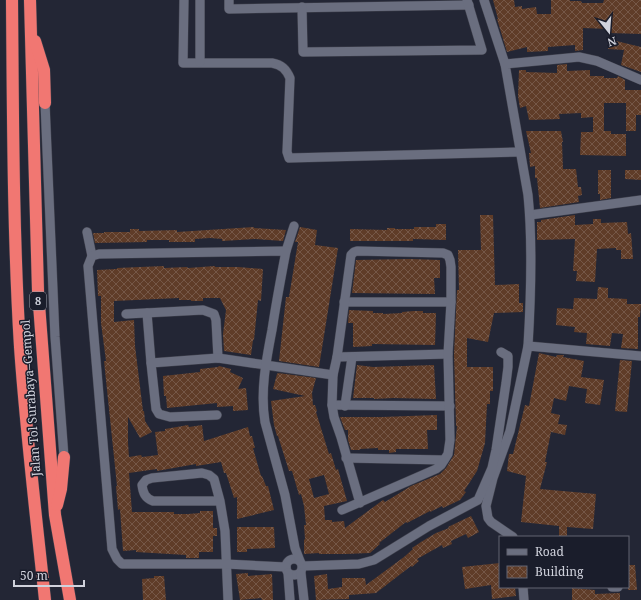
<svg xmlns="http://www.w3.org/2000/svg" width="641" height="600" viewBox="0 0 641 600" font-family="'Noto Serif',serif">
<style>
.building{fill:url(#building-cross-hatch);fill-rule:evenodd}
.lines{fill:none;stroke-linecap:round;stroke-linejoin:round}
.street-casing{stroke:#40424e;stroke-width:10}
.highway-casing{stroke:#40424e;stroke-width:13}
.street{stroke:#6a6e7f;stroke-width:9}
.highway{stroke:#f17772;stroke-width:12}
.labels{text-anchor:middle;stroke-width:3;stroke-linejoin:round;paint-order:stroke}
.shield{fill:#1a1d2b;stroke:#999ca7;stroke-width:1}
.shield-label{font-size:11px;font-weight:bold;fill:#d0d2dc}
.street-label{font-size:12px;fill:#d0d2dc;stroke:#1a1d2b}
</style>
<defs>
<pattern id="building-cross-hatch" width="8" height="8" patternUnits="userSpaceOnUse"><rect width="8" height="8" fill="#5f3c28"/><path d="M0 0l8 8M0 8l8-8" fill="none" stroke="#755747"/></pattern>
</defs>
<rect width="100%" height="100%" fill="#232635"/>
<g class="building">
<path d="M493 0H514L515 7 522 6V9L536 7 537 14H551V0H570V1H581L582 3H603L604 0H641V34L609 33V29L583 28V50L575 51V45L548 47V51L527 52V47L507 52 497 19H498Z"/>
<path d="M608 39 641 47V72L621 65 624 50 608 49Z"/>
<path d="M567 64V71L590 70V76H604V78H617L618 76 625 80V90H641V115H636V131H626V103H604V131H611V134H626V156L580 155 581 132H593V117L581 118V113L559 114 560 119 529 120 526 106 520 108 518 96 519 70H526V72L557 73V65Z"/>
<path d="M526 131H561L563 142H562L563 169H576L578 187H581L582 195 578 196 579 202 540 208 537 178H535V166L530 167 529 153H531Z"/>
<path d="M598 170H611V198L600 200V194H598Z"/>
<path d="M625 170H641V180L625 179Z"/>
<path d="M480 215H493L495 285 519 284V303H523V312L494 313 488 342 467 338V367H493V391H490V404H487L485 443 477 471 464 491 466 492 460 500 443 508 442 506 430 512V511L407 523 406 522 379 543 380 544 370 553 346 554H319V553L304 554V540L305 539 304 525H306L304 506 301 494 299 495 292 471H289L278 436H277L274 425 271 401 305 396 273 389 277 374 278 373 316 378 312 393 313 405H315L317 411 316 412 329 454 331 453 336 470 338 469 347 501 324 506 325 520H332V522L344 521 345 528 383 500 385 502 411 486 440 474 446 468 454 455 457 426H456L454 354 457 290H459L458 250H481ZM324 475 329 494 314 498 309 479Z"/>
<path d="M575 215V225L593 224V219H601V223L627 222 628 234 631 233 633 259H621V250H616V248L597 249 595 282 576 281 577 271H573L575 239 537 240V222H541V220Z"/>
<path d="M436 224H446V240L413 239V241H350V229L387 230V228H395V229H414V227H436Z"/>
<path d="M254 227V228L286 230 283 241 255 239 222 241V239L210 238 195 239V242H169V240H147V242L95 243 93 233H104V232H130V229H139V231L177 230V232Z"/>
<path d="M300 227 317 230 315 245 338 248 319 367 279 361 286 297H289L298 242H295Z"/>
<path d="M410 259 440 260V278H434L435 294 352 293 356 260Z"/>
<path d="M164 266V268L187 267 188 268 215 266V267H238L263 269 261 301 258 300 254 340H253L251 355 224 351 223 334 226 310 220 298H203V301H191V300H179V298L114 301V322L134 320 135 346 143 411H144L145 421 152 432 140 438 128 417V443L129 457 141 455 142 457 158 455 155 432 165 431V429L177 427 188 425 189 427 202 425 204 441 248 427 250 436H252L255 448H253L261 476H262L266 486H268L274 510 237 519V497L234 498 226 473H224L221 462 196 466V464L157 471V469L129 473 132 512H174V514H188L200 513V511H213V528H217V536H213V552H199V558H186V555L136 552V550L123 551 120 509 118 510 116 486H117L104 361H106L104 346 101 323V296H98L97 270 117 269V268Z"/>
<path d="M598 287 608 288V298L627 299V304H641L640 317H638V349L621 348 623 334 612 333 610 346 586 344 587 333 574 332 575 327 556 325 557 308 573 309 574 298 597 299Z"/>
<path d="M349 310 373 311V313H383V314L402 313V312L414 311H423V313H436L435 345 372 344V346L353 347V323H348Z"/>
<path d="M539 353 556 357 557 355H564L563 357 584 361 581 377 604 380 600 405 585 403 587 389 569 386 566 401 554 398 551 413 560 415 558 424 567 425 565 435 551 432 545 462H547L540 489 596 494 593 529 567 527V537H559V526L521 522 526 476 507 471 509 454H513L525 405 529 406Z"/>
<path d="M620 360 632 361 627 412 615 411Z"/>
<path d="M357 365 373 367 434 365 436 399 393 398 374 399V398H353Z"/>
<path d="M219 366 231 369 230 372 243 378 238 389 246 388 248 410 233 411V406L217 407V403L167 408 166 396H164L163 376 200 372V369L218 367Z"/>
<path d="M437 415V430H427L428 449H396V452L389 453V450H378V448L360 449V450H351L348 440V430H345L340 417H382Z"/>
<path d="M471 516 479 532 468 538 466 534 451 541 452 544 443 548 442 545 417 559 419 561 412 567 411 566 376 593 349 595V599L316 600 314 576 327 574 328 589 342 587V578H365L366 585 404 557 413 549 412 548 421 542 436 533 449 528 448 527Z"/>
<path d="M237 527H274L275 548 247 549V552H237Z"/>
<path d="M500 563V587H515L516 596 492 599 491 585 465 589 462 567Z"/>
<path d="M628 565H635L637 590H628Z"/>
<path d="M248 573V576L272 574 273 600H262L261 598 240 600 236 574Z"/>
<path d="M154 576H164L166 600H143L142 579 154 578Z"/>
<path d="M572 588 595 590V594L620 593V600H594V598V600H572Z"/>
</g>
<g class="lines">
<defs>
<g id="street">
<path d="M184 0 183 63H272C282 65 286 69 290 78L287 152 289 158 520 152"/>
<path d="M229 0V9L469 5"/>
<path d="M484 0 505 64"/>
<path d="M302 7 303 52 482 50 467 0"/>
<path d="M200 62V0"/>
<path d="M45 103 55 337 64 457"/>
<path d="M530 215 641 200"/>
<path d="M87 232 92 256"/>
<path d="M286 251 294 226"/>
<path d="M344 302H451"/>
<path d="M147 313 151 363"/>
<path d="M126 314 203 310 214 314 216 320 218 358"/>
<path d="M528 346C531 296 533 245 528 195L505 64 579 57 597 61 641 80"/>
<path d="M337 357 448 354"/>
<path d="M332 405 450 406"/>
<path d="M345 406 352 357"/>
<path d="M217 415 170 417 159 414 156 409 151 363 218 358 333 375"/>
<path d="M346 458 444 460"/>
<path d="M220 501H153C145 498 143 493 142 485L146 480 152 478 202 473 209 475 214 479 220 501 225 531 228 600"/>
<path d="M342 510 436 469 441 465 448 454 450 440 448 354 451 302V267L450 260 448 255 443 253 357 251 354 252 351 255 337 357 333 375 332 405 334 417 341 437 360 503"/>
<path d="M513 537 491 522 488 518 486 506 493 478 510 431 528 346 641 356"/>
<circle cx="294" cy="567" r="8"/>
<path d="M303 566 359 564 374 560 429 526 478 500 492 468 496 450 506 383 508 367V356L501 352"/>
<path d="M286 567 226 564H122L117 559 112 549 88 266 92 256 99 254 286 251C281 277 276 304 272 330 266 361 260 392 265 422L285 495 295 548 300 561"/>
<path d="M288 573 290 600"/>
<path d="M301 573 304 600"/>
<path d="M523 587 524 600"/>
<path d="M612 587H618"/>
</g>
<g id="highway">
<path d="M12 0C13 116 13 232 20 347 26 432 36 516 45 600"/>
<path d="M30 0 38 291 55 515 70 600"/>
<path d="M35 41 44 70 45 103"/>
<path d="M57 505 61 489 64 457"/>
</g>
</defs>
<use href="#street" class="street-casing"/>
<use href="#highway" class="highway-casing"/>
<use href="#street" class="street"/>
<use href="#highway" class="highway"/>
</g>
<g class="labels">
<rect class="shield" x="30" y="292" width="16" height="18" rx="3"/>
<g class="shield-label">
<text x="38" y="305">8</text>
</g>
<g class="street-label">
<text transform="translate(31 398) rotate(-94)" y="4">Jalan Tol Surabaya–Gempol</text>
</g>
</g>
<rect x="499" y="536" width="130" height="52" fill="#1a1d2b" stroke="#636572"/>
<rect x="507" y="549" width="20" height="6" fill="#6a6e7f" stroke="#636572"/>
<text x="535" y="556" font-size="12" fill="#d0d2dc">Road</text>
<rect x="507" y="566" width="20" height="12" fill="url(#building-cross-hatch)" stroke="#636572"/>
<text x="535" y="576" font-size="12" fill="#d0d2dc">Building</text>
<g transform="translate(609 32) rotate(163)" stroke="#1a1d2b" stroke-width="3" paint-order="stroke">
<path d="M0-3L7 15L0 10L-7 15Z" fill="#d0d2dc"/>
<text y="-6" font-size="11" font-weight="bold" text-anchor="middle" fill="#d0d2dc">N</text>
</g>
<path d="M14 580v6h70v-6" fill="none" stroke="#d0d2dc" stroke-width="2"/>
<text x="20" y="580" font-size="12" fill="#d0d2dc" stroke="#1a1d2b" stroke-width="3" paint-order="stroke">50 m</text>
</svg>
